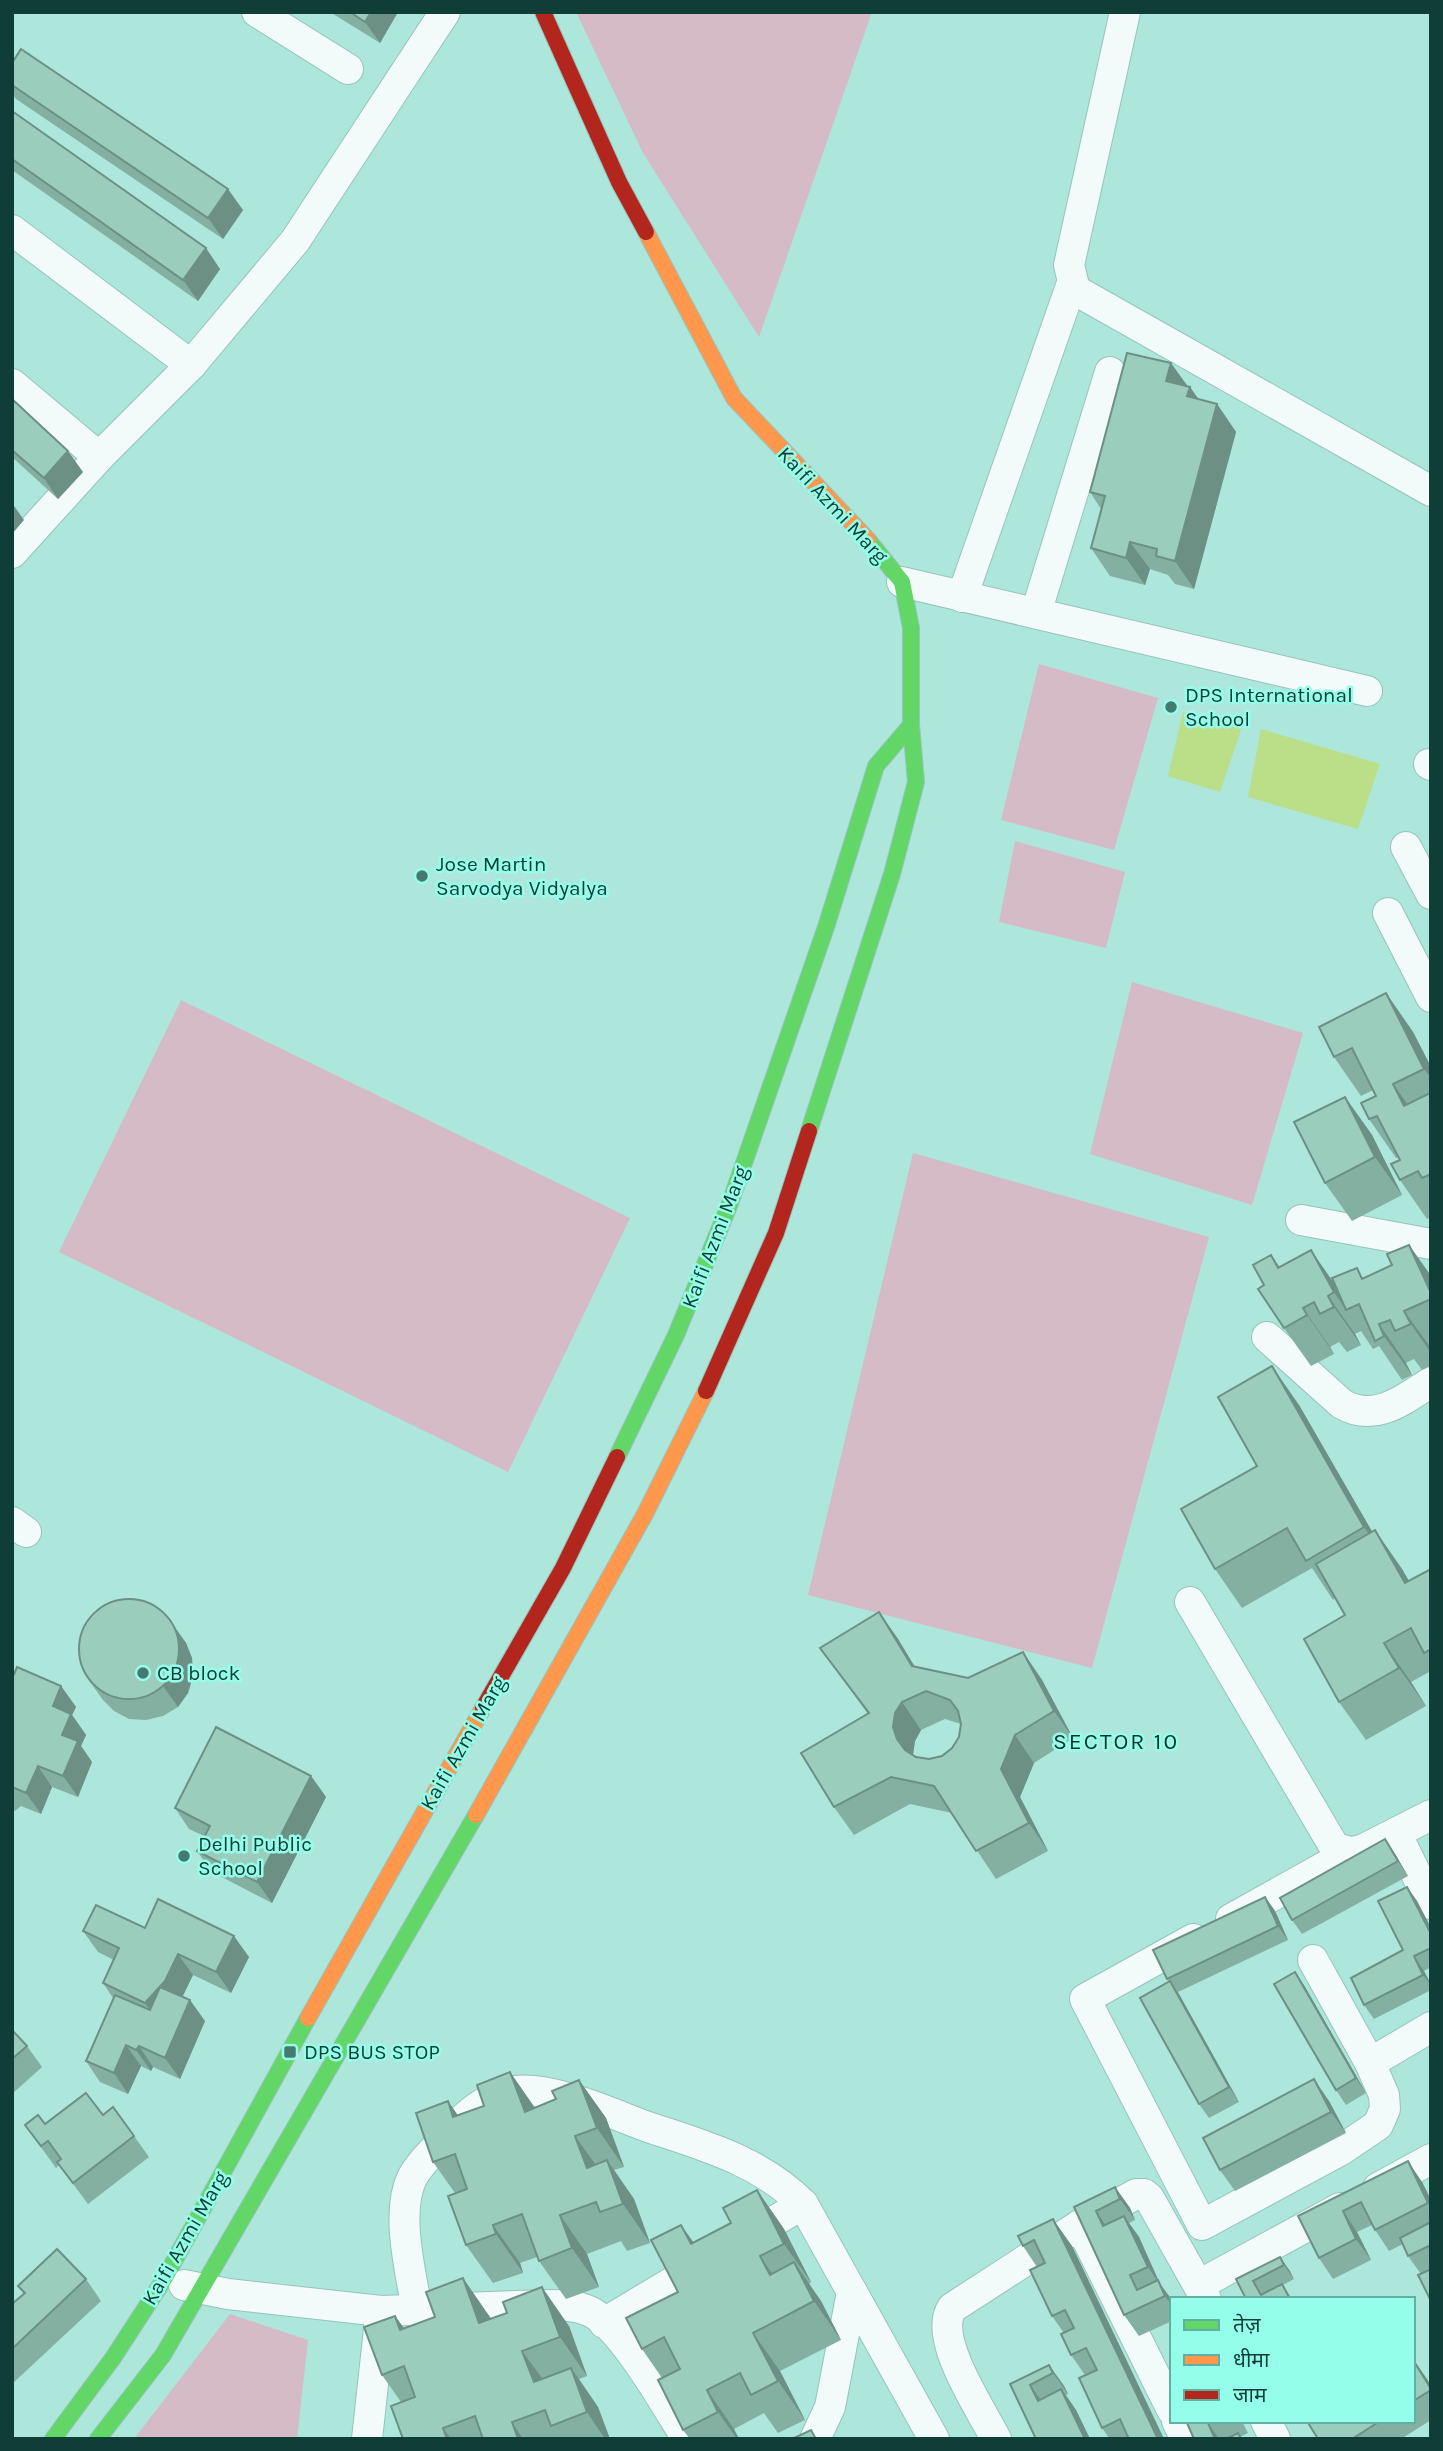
<svg xmlns="http://www.w3.org/2000/svg" width="1443" height="2451" viewBox="0 0 1443 2451" font-family="Karla,'Noto Sans Devanagari',sans-serif">
<style>
.green{fill:#d5bbc6}
.water{fill:#bbde88}
.lines{fill:none;stroke-linecap:round;stroke-linejoin:round}
.street-casing{stroke:#96c4bc;stroke-width:32}
.fast-casing{stroke:#96c4bc;stroke-width:18}
.slow-casing{stroke:#96c4bc;stroke-width:18}
.jam-casing{stroke:#96c4bc;stroke-width:18}
.street{stroke:#f3fbfa;stroke-width:30}
.fast{stroke:#63d668;stroke-width:16}
.slow{stroke:#ff974d;stroke-width:16}
.jam{stroke:#b3261e;stroke-width:16}
.wall{fill:#84b0a2;fill-rule:evenodd}
.shaded-wall{fill:#6c9084}
.building{fill:#9acdbc;stroke:#6c9084;stroke-width:2;fill-rule:evenodd}
.poi-dot{fill:#467970;stroke:#95feea;stroke-width:2.5}
.labels{text-anchor:middle;stroke-width:5;stroke-linejoin:round;paint-order:stroke}
.street-label{font-size:21px;fill:#0f3e36;stroke:#95feea}
.poi-label{font-size:21px;fill:#0f3e36;stroke:#95feea;text-anchor:start}
.neighbourhood-label{font-size:23px;letter-spacing:2px;fill:#10332d;stroke:#95feea}
</style>
<rect width="100%" height="100%" fill="#ade6db"/>
<g class="green">
<path d="M576 12H872L759 337 643 153Z"/>
<path d="M1039 664 1158 698 1114 850 1001 820Z"/>
<path d="M1015 841 1125 872 1106 948 999 922Z"/>
<path d="M1132 982 1303 1033 1252 1205 1090 1154Z"/>
<path d="M181 1000 630 1218 508 1472 59 1252Z"/>
<path d="M913 1153 1209 1237 1092 1668 808 1595Z"/>
<path d="M230 2314 308 2340 297 2439H134Z"/>
</g>
<g class="water">
<path d="M1183 712 1242 727 1220 792 1168 776Z"/>
<path d="M1261 729 1380 764 1358 829 1248 797Z"/>
</g>
<g class="lines">
<defs>
<g id="street">
<path d="M257 12 348 69"/>
<path d="M1125 12 1069 265 1075 290 1431 491"/>
<path d="M12 230 191 365"/>
<path d="M12 384 99 457"/>
<path d="M12 553 99 457 191 365 295 241 445 12"/>
<path d="M902 582 1367 691"/>
<path d="M962 597 1072 283"/>
<path d="M1036 613 1110 372"/>
<path d="M1429 764 1431 765"/>
<path d="M1406 847 1431 894"/>
<path d="M1388 913 1431 997"/>
<path d="M1301 1220 1431 1244"/>
<path d="M1267 1337 1342 1404C1375 1423 1403 1400 1431 1382"/>
<path d="M12 1522 26 1532"/>
<path d="M1190 1602 1335 1848 1351 1852 1362 1850 1431 1815"/>
<path d="M1396 1833 1431 1904"/>
<path d="M1231 1919 1351 1852"/>
<path d="M1193 1939 1085 1999 1202 2225 1341 2150 1378 2125 1385 2109 1384 2095 1370 2063"/>
<path d="M1313 1960 1370 2063 1431 2027"/>
<path d="M1378 2188 1431 2159"/>
<path d="M1080 2225 1172 2410"/>
<path d="M184 2285 228 2294 381 2311"/>
<path d="M1199 2285 1340 2208"/>
<path d="M417 2310C411 2273 395 2213 412 2178 420 2162 438 2147 450 2133 465 2115 490 2094 515 2091 553 2086 612 2114 648 2127 705 2146 760 2161 803 2204L934 2439"/>
<path d="M604 2323 803 2204"/>
<path d="M1177 2421 1186 2439"/>
<path d="M1266 2421 1275 2439"/>
<path d="M367 2439 381 2311 546 2305C560 2305 575 2305 589 2311 621 2325 667 2407 687 2439"/>
<path d="M815 2439 830 2407 852 2292"/>
<path d="M996 2439C981 2409 932 2338 952 2308L1080 2225 1136 2194H1144L1149 2198 1206 2299"/>
</g>
<g id="fast">
<path d="M809 1131 892 874 916 782 911 725V628L902 582 868 540"/>
<path d="M617 1457 676 1335 729 1206 826 927 876 766 911 725"/>
<path d="M53 2439 113 2358 163 2281 308 2018"/>
<path d="M98 2439 163 2355 476 1815"/>
</g>
<g id="slow">
<path d="M646 232 734 398 868 540"/>
<path d="M476 1815 645 1514 706 1391"/>
<path d="M308 2018 483 1708"/>
</g>
<g id="jam">
<path d="M543 12 619 182 646 232"/>
<path d="M706 1391 776 1233 809 1131"/>
<path d="M483 1708 563 1568 617 1457"/>
</g>
</defs>
<use href="#street" class="street-casing"/>
<use href="#fast" class="fast-casing"/>
<use href="#slow" class="slow-casing"/>
<use href="#jam" class="jam-casing"/>
<use href="#street" class="street"/>
<use href="#fast" class="fast"/>
<use href="#slow" class="slow"/>
<use href="#jam" class="jam"/>
</g>
<g class="wall">
<path d="M330 12H398L380 43Z"/>
<path d="M12 63 243 210 223 239 16 99 12 93Z"/>
<path d="M12 111 220 269 198 301 12 170Z"/>
<path d="M1188 386 1190 387 1198 399 1217 404 1236 432 1194 589 1175 584 1168 575 1150 569 1145 585 1110 576 1091 548 1101 509 1090 492Z"/>
<path d="M12 399 83 472 58 499 12 457Z"/>
<path d="M1386 993 1413 1032 1431 1067V1217L1427 1219 1400 1180V1160L1398 1157 1396 1158 1369 1119 1376 1096 1373 1090 1361 1096 1334 1057Z"/>
<path d="M1345 1097 1372 1135 1402 1195 1352 1221 1325 1183Z"/>
<path d="M1409 1245 1431 1276V1366L1422 1370 1414 1359 1406 1363 1412 1375 1402 1380 1379 1346 1373 1349 1361 1331 1355 1334 1361 1345 1347 1352 1339 1342 1330 1347 1334 1354 1311 1366 1284 1328 1264 1285 1271 1255 1280 1267 1333 1282 1364 1278 1392 1265Z"/>
<path d="M1299 1405 1372 1532 1402 1569 1409 1581 1431 1569V1671L1411 1682 1426 1706 1366 1740 1339 1702 1345 1615 1335 1598 1333 1600 1312 1568 1242 1608 1215 1569 1257 1466Z"/>
<path d="M879 1612 898 1639 915 1667 968 1678 1023 1652 1042 1680 1073 1738 1034 1763 1020 1797 1048 1851 996 1879 952 1813 910 1804 854 1835 834 1807 868 1714 820 1648ZM945 1719 961 1724 959 1737 952 1748 942 1756 929 1759 916 1757 913 1755 915 1741 921 1730Z"/>
<path d="M171 1622 186 1643 192 1658 193 1676 188 1693 178 1707 163 1716 146 1720 129 1719 114 1711 103 1700 88 1679Z"/>
<path d="M12 1679 61 1686 76 1707 72 1715 86 1735 81 1746 92 1762 78 1797 52 1787 41 1814 21 1806 15 1811 12 1809Z"/>
<path d="M311 1776 326 1797 272 1903 212 1872 197 1851 204 1836 189 1829 175 1808Z"/>
<path d="M1395 1854 1408 1876 1302 1934 1292 1920Z"/>
<path d="M1407 1887 1417 1901 1431 1928V1967L1424 1971 1431 1984V1990L1374 2019 1364 2005 1403 1950Z"/>
<path d="M1265 1897 1275 1911 1288 1940 1178 1992 1239 2102 1209 2118 1199 2104 1169 1982 1167 1979Z"/>
<path d="M145 1928 249 1957 231 1993 193 1975 182 1997 205 2021 180 2079 153 2067 151 2071 141 2066 128 2094 100 2082 86 2061 113 1998 103 1983 114 1960 98 1952 83 1931Z"/>
<path d="M1295 1972 1305 1987 1366 2093 1346 2105 1336 2090Z"/>
<path d="M12 2030 27 2046 42 2067 12 2094Z"/>
<path d="M510 2072 535 2108 556 2099 579 2080 606 2118 624 2167 614 2170 634 2199 650 2243 627 2251 621 2241 587 2254 599 2287 566 2299 539 2261 537 2257 520 2263 523 2273 493 2283 466 2245 455 2193 433 2162 448 2101 458 2116 484 2106Z"/>
<path d="M1329 2101 1346 2133 1235 2191 1220 2170Z"/>
<path d="M103 2115 134 2136 149 2157 88 2204 59 2165 56 2168 25 2125 45 2124Z"/>
<path d="M1422 2182 1431 2200V2301L1421 2274 1408 2256 1403 2244 1389 2251 1372 2225 1357 2232 1371 2260 1333 2279 1319 2258 1298 2216Z"/>
<path d="M1115 2187 1130 2208 1135 2220 1129 2223 1139 2237 1160 2284 1172 2300V2321L1139 2336 1124 2315 1074 2207Z"/>
<path d="M757 2190 784 2229 811 2282 809 2284 821 2301 841 2340 780 2371 805 2420 778 2433 764 2413 734 2429 739 2439H690L683 2430 662 2378 642 2349 678 2292 681 2225 693 2242 731 2223Z"/>
<path d="M1018 2236 1072 2246 1164 2439H1110L1102 2428 1085 2375 1071 2355 1064 2333 1052 2316 1037 2267 1023 2246Z"/>
<path d="M1280 2257 1294 2279 1283 2285 1292 2299H1246L1236 2279Z"/>
<path d="M86 2279 101 2301 12 2384V2304L24 2294 18 2286Z"/>
<path d="M395 2316 404 2328 490 2317 491 2319 569 2326 587 2376 579 2379 598 2407 610 2439H403L401 2402 382 2375Z"/>
<path d="M1413 2359 1431 2385V2420L1401 2439H1318L1307 2421H1413Z"/>
<path d="M1049 2365 1064 2386 1068 2394 1066 2395 1076 2410 1090 2439H1036L1010 2384Z"/>
<path d="M1191 2421H1242L1248 2433 1240 2437 1242 2439H1194Z"/>
</g>
<g class="shaded-wall">
<path d="M371 12H398L380 43 365 22Z"/>
<path d="M228 189 243 210 223 239 208 218Z"/>
<path d="M206 248 220 269 198 301 183 280Z"/>
<path d="M1171 363 1189 388 1190 387 1209 414 1166 381Z"/>
<path d="M1217 404 1236 432 1194 589 1175 561Z"/>
<path d="M68 451 83 472 58 499 44 478Z"/>
<path d="M12 503 24 520 12 534Z"/>
<path d="M1130 542 1150 569 1145 585 1126 558Z"/>
<path d="M1386 993 1413 1032 1431 1067V1078L1424 1069Z"/>
<path d="M1393 1084 1421 1123 1404 1106Z"/>
<path d="M1345 1097 1372 1135 1402 1195 1375 1157Z"/>
<path d="M1409 1245 1431 1276V1293Z"/>
<path d="M1311 1250 1338 1289 1346 1310 1334 1292Z"/>
<path d="M1328 1296 1355 1334 1361 1345 1334 1307Z"/>
<path d="M1303 1308 1330 1347 1334 1354 1307 1315Z"/>
<path d="M1404 1311 1431 1348V1353L1411 1324Z"/>
<path d="M1379 1324 1406 1363 1412 1375 1384 1336Z"/>
<path d="M1272 1366 1299 1405 1392 1566 1364 1527Z"/>
<path d="M1375 1530 1402 1569 1431 1620 1405 1583Z"/>
<path d="M879 1612 898 1639 931 1694 912 1666Z"/>
<path d="M171 1622 186 1643 192 1658 193 1676 188 1693 178 1707 163 1686Z"/>
<path d="M1384 1643 1411 1682 1426 1706 1399 1668Z"/>
<path d="M1023 1652 1042 1680 1073 1738 1054 1711Z"/>
<path d="M61 1686 76 1707 72 1715 86 1735 81 1746 92 1762 78 1797 63 1776 62 1735 53 1706Z"/>
<path d="M902 1702 921 1730 915 1741 913 1754 916 1767 897 1739 893 1727 895 1713Z"/>
<path d="M1015 1735 1034 1763 1020 1797 1048 1851 1029 1823 1001 1769Z"/>
<path d="M38 1766 52 1787 41 1814 26 1793Z"/>
<path d="M311 1776 326 1797 272 1903 257 1882Z"/>
<path d="M1385 1839 1395 1854 1408 1876 1398 1861Z"/>
<path d="M1407 1887 1417 1901 1431 1928V1934Z"/>
<path d="M1265 1897 1275 1911 1288 1940 1278 1926Z"/>
<path d="M234 1936 249 1957 231 1993 216 1972Z"/>
<path d="M178 1954 193 1975 180 2002 160 2024 145 2003Z"/>
<path d="M1414 1956 1424 1971 1431 1985 1423 1975Z"/>
<path d="M1295 1972 1305 1987 1366 2093 1356 2078Z"/>
<path d="M1170 1981 1180 1996 1239 2102 1229 2087Z"/>
<path d="M190 2000 205 2021 180 2079 165 2058Z"/>
<path d="M126 2045 141 2066 128 2094 114 2073Z"/>
<path d="M139 2046 153 2067 151 2071 136 2050Z"/>
<path d="M510 2072 537 2111 525 2112Z"/>
<path d="M1314 2079 1329 2101 1346 2133 1331 2112Z"/>
<path d="M579 2080 606 2118 624 2167 597 2128Z"/>
<path d="M448 2101 475 2140 453 2117Z"/>
<path d="M575 2136 603 2175 587 2168Z"/>
<path d="M607 2160 634 2199 650 2243 623 2204Z"/>
<path d="M1408 2161 1422 2182 1431 2200V2207Z"/>
<path d="M1115 2187 1130 2208 1135 2220 1120 2199Z"/>
<path d="M757 2190 784 2229 811 2282 784 2244Z"/>
<path d="M1096 2211 1110 2232 1103 2226Z"/>
<path d="M1343 2211 1357 2232 1371 2260 1356 2239Z"/>
<path d="M560 2215 587 2254 599 2287 572 2248Z"/>
<path d="M1124 2216 1139 2237 1160 2284 1172 2300V2306L1165 2296 1160 2285 1148 2267Z"/>
<path d="M1053 2219 1072 2246 1164 2439H1158Z"/>
<path d="M493 2225 520 2263 523 2273 496 2234Z"/>
<path d="M681 2225 708 2263 691 2244Z"/>
<path d="M760 2256 787 2295 797 2313 770 2275Z"/>
<path d="M1280 2257 1290 2271 1294 2279 1284 2265Z"/>
<path d="M794 2262 821 2301 841 2340 814 2301Z"/>
<path d="M463 2278 490 2317 506 2362 479 2323Z"/>
<path d="M542 2287 569 2326 587 2376 560 2337Z"/>
<path d="M395 2316 422 2354 400 2330Z"/>
<path d="M753 2333 780 2371 805 2420 778 2381Z"/>
<path d="M522 2351 550 2389 534 2382Z"/>
<path d="M1413 2359 1431 2385V2389Z"/>
<path d="M1049 2365 1064 2386 1068 2394 1053 2373Z"/>
<path d="M571 2368 598 2407 610 2439H605L587 2412Z"/>
<path d="M1030 2385 1045 2406 1038 2401Z"/>
<path d="M1061 2389 1076 2410 1090 2439H1085Z"/>
<path d="M707 2390 734 2429 739 2439H737L718 2412Z"/>
<path d="M512 2422 523 2439H518Z"/>
<path d="M1208 2423 1219 2439H1215Z"/>
<path d="M443 2428 451 2439H447Z"/>
</g>
<g class="building">
<path d="M350 12H371L365 22Z"/>
<path d="M21 49 228 189 208 218 12 85V63Z"/>
<path d="M12 111 206 248 183 280 12 159Z"/>
<path d="M1127 353 1171 363 1166 381 1190 387 1187 396 1217 404 1175 561 1156 556 1157 549 1130 542 1126 558 1091 548 1105 496 1090 492Z"/>
<path d="M12 399 68 451 44 478 12 450Z"/>
<path d="M1386 993 1424 1069 1393 1084 1404 1106 1430 1093 1431 1095V1174L1422 1178 1418 1171 1400 1180 1391 1164 1400 1160 1377 1116 1369 1119 1361 1103 1376 1096 1352 1048 1334 1057 1319 1027Z"/>
<path d="M1345 1097 1375 1157 1325 1183 1294 1122Z"/>
<path d="M1409 1245 1431 1293V1299L1404 1311 1411 1324 1395 1331 1390 1320 1379 1324 1384 1336 1375 1341 1359 1304 1346 1310 1332 1278 1357 1268 1362 1279 1392 1265 1387 1254Z"/>
<path d="M1311 1250 1334 1292 1328 1296 1334 1307 1320 1314 1314 1302 1303 1308 1307 1315 1284 1328 1258 1289 1264 1285 1253 1265 1271 1255 1278 1268Z"/>
<path d="M1272 1366 1364 1527 1306 1561 1287 1528 1215 1569 1181 1509 1257 1466 1218 1397Z"/>
<path d="M1375 1530 1405 1583 1431 1569V1649L1424 1653 1411 1628 1384 1643 1399 1668 1339 1702 1304 1639 1345 1615 1316 1564Z"/>
<circle cx="129" cy="1649" r="50"/>
<path d="M879 1612 912 1666 968 1678 1023 1652 1054 1711 1015 1735 1001 1769 1029 1823 976 1851 934 1786 891 1777 834 1807 801 1753 869 1713 820 1648ZM926 1691 950 1700 958 1711 961 1724 959 1737 952 1748 942 1756 929 1759 916 1757 905 1750 897 1739 893 1727 895 1713 902 1702Z"/>
<path d="M17 1667 61 1686 53 1706 71 1714 62 1735 78 1741 63 1776 38 1766 26 1793 12 1787V1679Z"/>
<path d="M216 1727 311 1776 257 1882 197 1851 210 1826 175 1808Z"/>
<path d="M1385 1839 1398 1861 1292 1920 1280 1898Z"/>
<path d="M1407 1887 1431 1934V1948L1414 1956 1423 1975 1364 2005 1351 1978 1403 1950 1378 1901Z"/>
<path d="M1265 1897 1278 1926 1167 1979 1153 1950Z"/>
<path d="M158 1899 234 1936 216 1972 178 1954 165 1981 145 2003 103 1983 119 1948 83 1931 96 1905 145 1928Z"/>
<path d="M1295 1972 1356 2078 1336 2090 1274 1984Z"/>
<path d="M1170 1981 1229 2087 1199 2104 1140 1998Z"/>
<path d="M160 1987 190 2000 165 2058 139 2046 136 2050 126 2045 114 2073 86 2061 115 1995 150 2010Z"/>
<path d="M12 2030 27 2046 12 2059Z"/>
<path d="M510 2072 525 2112 556 2099 552 2091 579 2080 597 2128 575 2136 587 2168 607 2160 623 2204 600 2212 596 2202 560 2215 572 2248 539 2261 522 2214 493 2225 496 2234 466 2245 448 2196 467 2189 455 2154 433 2162 416 2113 448 2101 453 2117 484 2106 477 2085Z"/>
<path d="M1314 2079 1331 2112 1220 2170 1203 2138Z"/>
<path d="M86 2093 103 2115 113 2107 134 2136 73 2183 57 2162 61 2159 48 2141 41 2146 25 2125 38 2115 45 2124Z"/>
<path d="M1408 2161 1428 2203 1375 2230 1361 2202 1343 2211 1356 2239 1319 2258 1298 2216Z"/>
<path d="M1115 2187 1120 2199 1096 2211 1103 2226 1124 2216 1148 2267 1130 2275 1137 2290 1158 2280 1165 2296 1124 2315 1074 2207Z"/>
<path d="M757 2190 784 2244 760 2256 770 2275 794 2262 814 2301 753 2333 778 2381 751 2395 740 2373 707 2390 718 2412 683 2430 658 2380 680 2369 664 2337 642 2349 626 2318 678 2292 651 2240 681 2225 691 2244 731 2223 723 2208Z"/>
<path d="M1053 2219 1158 2439H1123L1128 2437 1120 2419 1102 2428 1079 2378 1097 2370 1086 2348 1071 2355 1061 2334 1074 2328 1065 2310 1052 2316 1030 2270 1045 2263 1034 2240 1023 2246 1018 2236Z"/>
<path d="M1431 2222V2245L1408 2256 1400 2238Z"/>
<path d="M57 2249 86 2279 12 2349V2304L25 2293 18 2286Z"/>
<path d="M1280 2257 1284 2265 1253 2281 1261 2295 1282 2284 1290 2299H1246L1236 2279Z"/>
<path d="M1431 2269V2301L1418 2275Z"/>
<path d="M463 2278 479 2323 507 2313 503 2302 542 2287 560 2337 522 2351 534 2382 571 2368 587 2412 551 2426 545 2410 512 2422 518 2439H483L475 2416 443 2428 447 2439H403L391 2406 415 2397 404 2366 382 2375 364 2327 395 2316 400 2330 435 2317 426 2292Z"/>
<path d="M1413 2360 1431 2389V2390L1413 2401Z"/>
<path d="M1049 2365 1053 2373 1030 2385 1038 2401 1061 2389 1085 2439H1036L1010 2384Z"/>
<path d="M1191 2421H1213L1208 2423 1215 2439H1194L1187 2423Z"/>
<path d="M1307 2421H1380L1352 2439H1318Z"/>
<path d="M811 2430 816 2439H792Z"/>
<path d="M1238 2433 1241 2439H1226Z"/>
</g>
<g class="poi-dot">
<circle cx="1171" cy="707" r="7"/>
<circle cx="422" cy="876" r="7"/>
<circle cx="143" cy="1673" r="7"/>
<circle cx="184" cy="1856" r="7"/>
<rect x="283" y="2045" width="14" height="14" rx="3.5"/>
</g>
<g class="labels">
<g class="street-label">
<text transform="translate(833 505) rotate(47)" y="7">Kaifi Azmi Marg</text>
<text transform="translate(715 1237) rotate(-69)" y="7">Kaifi Azmi Marg</text>
<text transform="translate(463 1743) rotate(-60)" y="7">Kaifi Azmi Marg</text>
<text transform="translate(185 2238) rotate(-60)" y="7">Kaifi Azmi Marg</text>
</g>
<g class="poi-label">
<text x="1185" y="702">DPS International<tspan x="1185" dy="24">School</tspan></text>
<text x="436" y="871">Jose Martin<tspan x="436" dy="24">Sarvodya Vidyalya</tspan></text>
<text x="157" y="1680">CB block</text>
<text x="198" y="1851">Delhi Public<tspan x="198" dy="24">School</tspan></text>
<text x="304" y="2059">DPS BUS STOP</text>
</g>
<g class="neighbourhood-label">
<text x="1116" y="1749">SECTOR 10</text>
</g>
</g>
<rect width="1443" height="2451" fill="none" stroke="#0f3e36" stroke-width="28"/>
<rect x="1170" y="2297" width="245" height="126" fill="#95feea" stroke="#5fb1a2" stroke-width="2"/>
<rect x="1184" y="2320" width="35" height="10" fill="#63d668" stroke="#5fb1a2" stroke-width="2"/>
<text x="1233" y="2332" font-size="21" fill="#0f3e36">तेज़</text>
<rect x="1184" y="2355" width="35" height="10" fill="#ff974d" stroke="#5fb1a2" stroke-width="2"/>
<text x="1233" y="2367" font-size="21" fill="#0f3e36">धीमा</text>
<rect x="1184" y="2390" width="35" height="10" fill="#b3261e" stroke="#5fb1a2" stroke-width="2"/>
<text x="1233" y="2402" font-size="21" fill="#0f3e36">जाम</text>
</svg>
